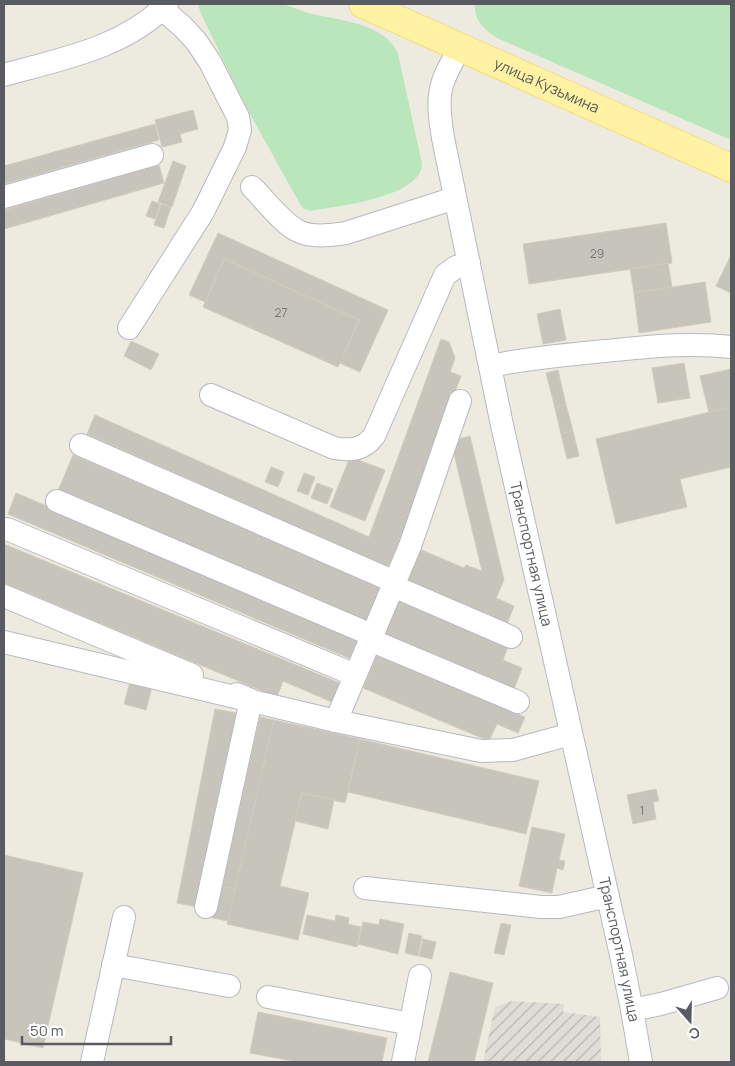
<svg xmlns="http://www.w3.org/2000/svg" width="735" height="1066" viewBox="0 0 735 1066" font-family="Manrope,sans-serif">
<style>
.industrial{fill:url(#industrial-furrows)}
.green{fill:#b9e6bb}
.building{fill:#c7c4bc;stroke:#d1ccbd}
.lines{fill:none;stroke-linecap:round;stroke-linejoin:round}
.minor-casing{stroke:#b7babf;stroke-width:24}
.major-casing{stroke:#f9cd4c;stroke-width:29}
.minor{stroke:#fff;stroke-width:22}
.major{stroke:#fff2a2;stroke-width:28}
.labels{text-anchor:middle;stroke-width:4;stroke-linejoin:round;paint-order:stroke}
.number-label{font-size:12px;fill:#747678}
.street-label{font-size:15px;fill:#585c61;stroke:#fff}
</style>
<defs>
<pattern id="industrial-furrows" width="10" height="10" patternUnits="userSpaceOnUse" patternTransform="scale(1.25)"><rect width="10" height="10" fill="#e0ddd7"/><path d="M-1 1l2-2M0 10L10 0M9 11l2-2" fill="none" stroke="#b8b6b2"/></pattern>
</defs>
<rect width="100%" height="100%" fill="#edeadf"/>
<path class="industrial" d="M512 1001 564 1004 563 1012 600 1017 601 1062H483L495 1007Z"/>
<g class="green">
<path d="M198 4C225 4 252 2 279 4 289 5 301 11 312 14 339 20 387 24 398 54L422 164C421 198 336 206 310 211L304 209 300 204 246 107 201 14Z"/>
<path d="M475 4H731V140L497 38C484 29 474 21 475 4Z"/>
</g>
<g class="building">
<path d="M193 110 198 129 180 134 182 142 162 147 155 120Z"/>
<path d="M155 124 159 140 4 184V166Z"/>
<path d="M173 161 186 166 172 207 158 202Z"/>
<path d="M159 165 164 183 4 229V210Z"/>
<path d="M152 201 160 204 155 219 146 216Z"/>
<path d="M161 204 171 207 164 228 154 225Z"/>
<path d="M666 223 672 263 529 284 523 244Z"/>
<path d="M218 233 388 310 360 372 340 363 359 320 224 259 205 302 189 295Z"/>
<path d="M731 255V293L716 286Z"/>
<path d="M224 259 359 320 338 367 203 307Z"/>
<path d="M668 263 672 287 634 293 630 269Z"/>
<path d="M705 282 711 322 639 333 634 293Z"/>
<path d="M560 309 566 340 543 344 537 314Z"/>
<path d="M441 339 449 342 455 358 450 372 461 376 389 568 87 434 95 415 369 537Z"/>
<path d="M131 341 159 354 151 370 124 356Z"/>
<path d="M684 363 690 398 658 403 652 368Z"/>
<path d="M731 369V407L709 413 700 376Z"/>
<path d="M558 370 566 405 555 408 546 373Z"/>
<path d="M566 405 573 431 561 434 555 408Z"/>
<path d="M731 407V467L680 479 687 507 616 524 596 439Z"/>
<path d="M573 431 579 456 567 459 561 434Z"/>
<path d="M470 436 504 580 496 598 514 606 507 624 406 582 419 549 464 568 466 565 482 571 451 441Z"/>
<path d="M73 455 383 587 368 624 58 491Z"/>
<path d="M350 457 385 470 365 521 330 507Z"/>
<path d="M271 467 284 472 278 487 265 482Z"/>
<path d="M304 473 315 477 308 495 297 491Z"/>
<path d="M317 483 333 489 327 504 311 498Z"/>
<path d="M16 493 360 638 351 659 8 514Z"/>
<path d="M4 544 342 684 334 703 283 681 277 697 4 583Z"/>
<path d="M398 601 508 647 503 660 522 668 514 689 384 634Z"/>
<path d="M377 655 525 717 518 733 497 724 489 741 363 688Z"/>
<path d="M130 682 152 687 146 710 124 704Z"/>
<path d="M215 709 236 713 198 907 177 903Z"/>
<path d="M260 717 274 720 235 889 221 886Z"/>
<path d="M274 720 360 739 345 803 302 793 280 886 309 893 298 940 227 924Z"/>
<path d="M360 739 539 781 526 834 348 792Z"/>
<path d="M656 789 659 801 653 802 656 819 633 824 627 795Z"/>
<path d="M302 793 334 800 328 829 295 821Z"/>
<path d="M532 827 565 834 559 860 565 861 563 870 557 868 552 893 519 886Z"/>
<path d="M4 855 83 873 43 1048 4 1039Z"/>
<path d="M215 885 235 889 228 921 208 917Z"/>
<path d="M307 915 335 921 336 915 349 918 348 924 361 927 357 947 303 934Z"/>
<path d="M380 919 404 924 398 954 358 944 363 922 379 925Z"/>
<path d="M501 923 511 925 504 955 494 953Z"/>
<path d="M409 933 422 936 418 956 405 953Z"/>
<path d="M423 939 436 942 432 959 419 956Z"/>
<path d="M450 972 493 983 474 1062H428Z"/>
<path d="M258 1012 387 1038 382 1062H298L250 1053Z"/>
</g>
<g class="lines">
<defs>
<g id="minor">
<path id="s1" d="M460 48C438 85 436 95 443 138L502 425 621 955 632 1010 641 1062"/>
<path d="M4 75C61 59 124 48 167 4"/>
<path d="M252 187C265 200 282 223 298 231 312 238 331 235 346 233L455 198"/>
<path d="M4 197 152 155"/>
<path d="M129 328 203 212 235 147 240 130 238 117 210 62 196 41 182 26 162 9"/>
<path d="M490 366C528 358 566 355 605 351 647 347 689 342 731 347"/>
<path d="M211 395 334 448C351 451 363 450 374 436L445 275 456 267 469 263"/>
<path d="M81 445 395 582"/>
<path d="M57 501 372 635"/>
<path d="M7 529 355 675"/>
<path d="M393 586 511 637"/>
<path d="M4 596 192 675"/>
<path d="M370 640 518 702"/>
<path d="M4 642 336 721 481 751 513 750 571 734"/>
<path d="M336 721 410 546 460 401"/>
<path d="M365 888 541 907H559L608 896"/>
<path d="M206 907 251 700 237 694"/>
<path d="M113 965 229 986"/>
<path d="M268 997 411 1024"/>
<path d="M632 1010 661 1004 717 988"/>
<path d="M92 1062 124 917"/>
<path d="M403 1062 420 976"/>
</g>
<g id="major">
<path id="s2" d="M363 4 731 168"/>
</g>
</defs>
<use href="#minor" class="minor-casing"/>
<use href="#major" class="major-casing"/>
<use href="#minor" class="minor"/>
<use href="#major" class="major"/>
</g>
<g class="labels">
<g class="number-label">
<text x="597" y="258">29</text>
<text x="281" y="317">27</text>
<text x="642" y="815">1</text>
</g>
<g class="street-label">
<text dy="5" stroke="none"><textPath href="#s2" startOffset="201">улица Кузьмина</textPath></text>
<text dy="5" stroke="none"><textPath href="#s1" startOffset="520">Транспортная улица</textPath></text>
<text dy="5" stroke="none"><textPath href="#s1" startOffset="925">Транспортная улица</textPath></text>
</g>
</g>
<rect width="735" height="1066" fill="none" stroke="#585c61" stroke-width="10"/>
<g transform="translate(690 1021) rotate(160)" stroke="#ffffff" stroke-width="4" paint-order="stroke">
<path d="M0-4L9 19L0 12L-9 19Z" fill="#585c61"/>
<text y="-8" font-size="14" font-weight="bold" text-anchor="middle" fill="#585c61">С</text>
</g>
<path d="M22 1036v8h149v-8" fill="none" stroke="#585c61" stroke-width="2.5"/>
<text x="30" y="1036" font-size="15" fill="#585c61" stroke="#ffffff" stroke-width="4" paint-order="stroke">50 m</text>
</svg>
